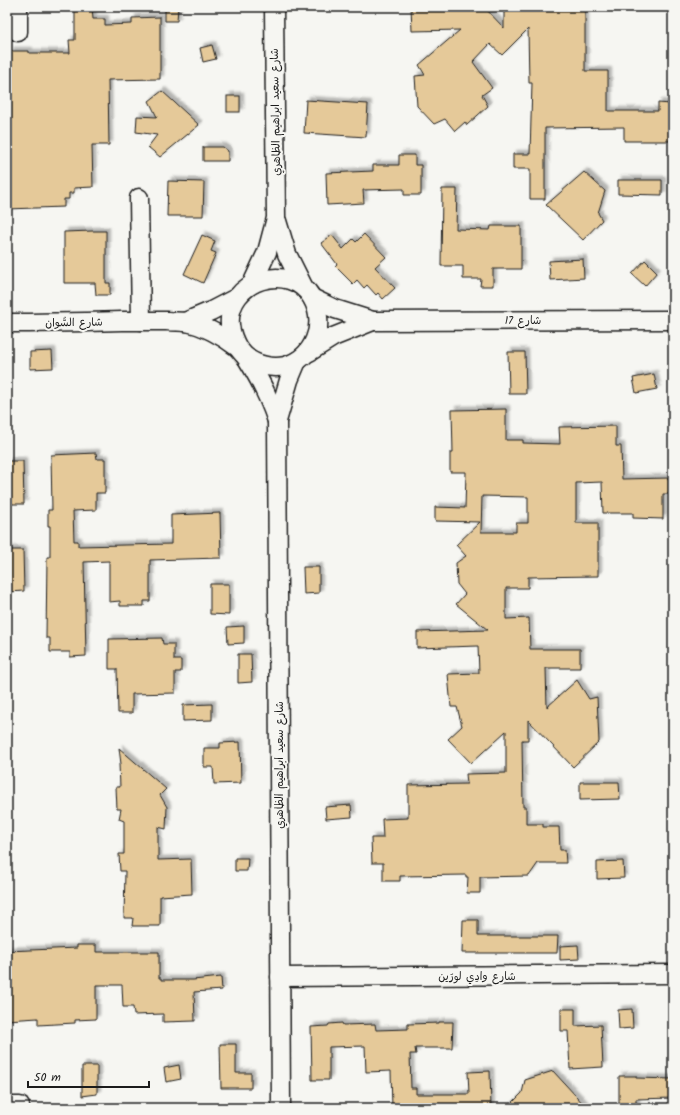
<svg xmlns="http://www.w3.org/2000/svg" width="680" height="1115" viewBox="0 0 680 1115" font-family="Kalam,'Playpen Sans Arabic',sans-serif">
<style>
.building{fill:#e5c999;stroke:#1c1c1c;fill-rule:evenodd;filter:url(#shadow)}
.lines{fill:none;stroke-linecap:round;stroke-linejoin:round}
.minor-casing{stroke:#1c1c1c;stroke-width:21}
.minor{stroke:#f6f6f2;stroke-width:18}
.labels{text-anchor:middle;stroke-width:4;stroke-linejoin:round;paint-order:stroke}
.street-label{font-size:11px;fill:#1c1c1c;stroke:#f6f6f2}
</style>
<defs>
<filter id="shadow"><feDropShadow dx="3.5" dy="-3.5" stdDeviation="1" flood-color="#0004"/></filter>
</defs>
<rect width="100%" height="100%" fill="#f6f6f2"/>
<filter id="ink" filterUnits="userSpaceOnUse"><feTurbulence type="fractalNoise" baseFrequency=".025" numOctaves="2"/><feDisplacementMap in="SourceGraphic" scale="8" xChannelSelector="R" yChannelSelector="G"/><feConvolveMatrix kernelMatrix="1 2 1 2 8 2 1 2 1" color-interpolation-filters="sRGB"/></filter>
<g filter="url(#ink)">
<g class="building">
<path d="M75 7H92L93 19H105V25L132 24V18L160 17V79L108 80 109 145H92L93 187 74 188V193H69V199H64V207L7 209V83H10V51H29V53H70L69 40H75Z"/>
<path d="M165 7H178L177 21H165Z"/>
<path d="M411 7H484L504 28V7H585V71H608V111H658V103L671 104 670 141H624V127L545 128V199H530V169H513V154H530L532 83H529L528 29 502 55 490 44 473 62 492 88 482 95 488 106 467 125 465 122 455 131 445 119 434 124 417 106 415 76 425 75 419 65 460 30 412 31Z"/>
<path d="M212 45 216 59 203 62 200 48Z"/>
<path d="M162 91 199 125 160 157 148 147 157 135 136 132 137 116 157 117 149 101Z"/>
<rect x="227" y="96" width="13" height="16"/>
<path d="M306 100 368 104 366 137 304 133Z"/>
<path d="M203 147H223L228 151V161H203Z"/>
<path d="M399 155H415V165H421V195H404V189L363 190 364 203 327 205 326 173 373 171V165H399Z"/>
<path d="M584 172 605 191 598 213 602 220 583 240 546 205Z"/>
<path d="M618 180H662V195L618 194Z"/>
<path d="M168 181 204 182 203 216H167Z"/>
<path d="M442 189H457L456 229 490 230 491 226H521V269H493V286H480L481 279H463V266H441Z"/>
<path d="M92 231H106V283H110V295H96L95 283H64V232Z"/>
<path d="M364 234 386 257 375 267 395 288 383 299 378 293 376 295 367 285 364 288 357 280 353 284 335 266 337 264 321 243 332 235 343 249 353 239 356 242Z"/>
<path d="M202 235 215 241 211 251 216 253 203 283 184 274Z"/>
<path d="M583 259 584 278 550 280 549 261Z"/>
<path d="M645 260 657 272 645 286 632 274Z"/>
<path d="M52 351 53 368 30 369V352Z"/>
<path d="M508 352H525L526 394H509Z"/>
<path d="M654 374 657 389 636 393 633 378Z"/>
<path d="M506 409V440H523V443L560 444 559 427 616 426V446H621L622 479 669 478V494H663V519L633 518V513H603L602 482 576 483V523H598V576L528 577V588H506V619L529 618 530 649H580V668H546L547 707 577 680 589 699 597 697 599 742 573 767 528 720V740H522L523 807H526V824H543V827H559L560 850H565L566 863H538L529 876 480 877V893H467L468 877H466V875L400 876V881H383V863H372L371 838H383L382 819 408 818V785L467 784 466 774 506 773V731L471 763 448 739 462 726 457 707H451L448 674 479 673 478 646 417 648V632L488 630 456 604 465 594 457 584 456 563 466 556 456 545 480 522 435 521V507L465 508 466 472H450V453H453L452 410ZM482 496 528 497V523H516V532H481Z"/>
<path d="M96 453 97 459H105V493H96V510L73 511 74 541H78V546L171 544V515L220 513 221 558 150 560V601H144V606H120V601L109 602V561L84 562 86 656 70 657V652H50V638H46L47 557H50V526H48V510H52L51 455Z"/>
<path d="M8 461H23L24 504H8Z"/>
<path d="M7 550H23L24 591 9 592Z"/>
<path d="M303 567H319V593L304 594Z"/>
<path d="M210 584H229V615L210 614Z"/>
<path d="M244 626V643L228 644 227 627Z"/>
<path d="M162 638 163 644H174V660H181V672H175V693L132 694V713H118L117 669H109V639Z"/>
<path d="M238 654H251L252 682 238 683Z"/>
<path d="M212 704V720L183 721V705Z"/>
<path d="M240 742 241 783 214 784 213 767H204V748H220V743Z"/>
<path d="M119 748 166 789 160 795 167 807 166 829 158 827V860L191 859 192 894 160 896V926H132L133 918H124L125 871H120L119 854H124V821L119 819 121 809H117L116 787H120L119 764H121Z"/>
<path d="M580 782H619L620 799 580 800Z"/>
<path d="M351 805 352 817 326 819 325 807Z"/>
<path d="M235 858H248L247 871H235Z"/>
<path d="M623 861 624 878 597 879V862Z"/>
<path d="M463 920H478V936H558L557 953H462Z"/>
<path d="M77 945H96V952H159V978H161V980H193L221 977 222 990 194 992 195 1021 163 1022V1014L134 1015 133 1007H123L122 985H96V1019L75 1020V1023L38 1025V1018L7 1020V951L77 948Z"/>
<path d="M578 945 579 959 560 960V946Z"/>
<path d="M561 1009H575V1026L601 1025 603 1067 570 1069 568 1031H561Z"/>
<path d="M632 1009 633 1028 619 1029 618 1010Z"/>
<path d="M439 1022H453L452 1048H415L416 1054H410L411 1088H416V1094H469L468 1072 490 1071 491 1108H392L391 1071 366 1072 365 1046 329 1047V1080H312L311 1027 328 1026 329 1024 342 1023 343 1025 375 1024 376 1030 408 1029V1024L439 1023Z"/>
<path d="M220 1044H236V1073H251V1088H221Z"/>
<path d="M179 1065 181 1079 166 1082 164 1068Z"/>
<path d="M82 1066H97V1094L82 1096Z"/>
<path d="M553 1071 587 1108H507L522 1093 525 1080Z"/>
<path d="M619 1076H636V1078L673 1079V1098L636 1099V1108H619Z"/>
</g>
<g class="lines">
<defs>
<g id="minor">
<path d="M18 32V7"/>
<path d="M139 198 141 321"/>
<path d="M277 221 287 254 304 288"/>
<path d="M252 284 267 252 276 218 274 7"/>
<path d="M312 298 335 309 373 321 673 320"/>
<path d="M185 322 211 311 236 298"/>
<path d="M7 323C45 323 84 322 122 321 137 321 152 321 167 321 173 322 180 321 186 322 203 325 223 336 237 347 240 350 242 353 245 356 255 365 272 369 285 366 314 358 327 325 312 298 290 260 226 280 230 325 231 334 234 341 238 348"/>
<path d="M309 352 333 337 373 321"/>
<path d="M246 357C260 379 269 397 277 421"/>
<path d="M280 977 673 974"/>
<path d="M7 1106H20"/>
<path d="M281 1108 277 421 289 380 297 361"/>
</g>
</defs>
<use href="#minor" class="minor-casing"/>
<use href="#minor" class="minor"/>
</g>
</g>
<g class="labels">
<g class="street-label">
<text transform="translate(275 112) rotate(-91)" y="4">شارع سعيد ابراهيم الظاهري</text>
<text x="523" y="324">شارع 17</text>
<text transform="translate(74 322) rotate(-1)" y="4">شارع السُّوان</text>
<text transform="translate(279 765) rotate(-90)" y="4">شارع سعيد ابراهيم الظاهري</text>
<text x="477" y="980">شارع وادِي لورَين</text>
</g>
</g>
<rect width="680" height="1115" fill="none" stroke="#f6f6f2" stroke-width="24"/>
<rect x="12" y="12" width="656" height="1091" fill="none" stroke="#1c1c1c" stroke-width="1.5" filter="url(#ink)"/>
<path d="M28 1081v6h121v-6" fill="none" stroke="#1c1c1c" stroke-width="2"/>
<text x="34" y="1081" font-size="12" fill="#1c1c1c" stroke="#f6f6f2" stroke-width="3" paint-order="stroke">50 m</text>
</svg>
